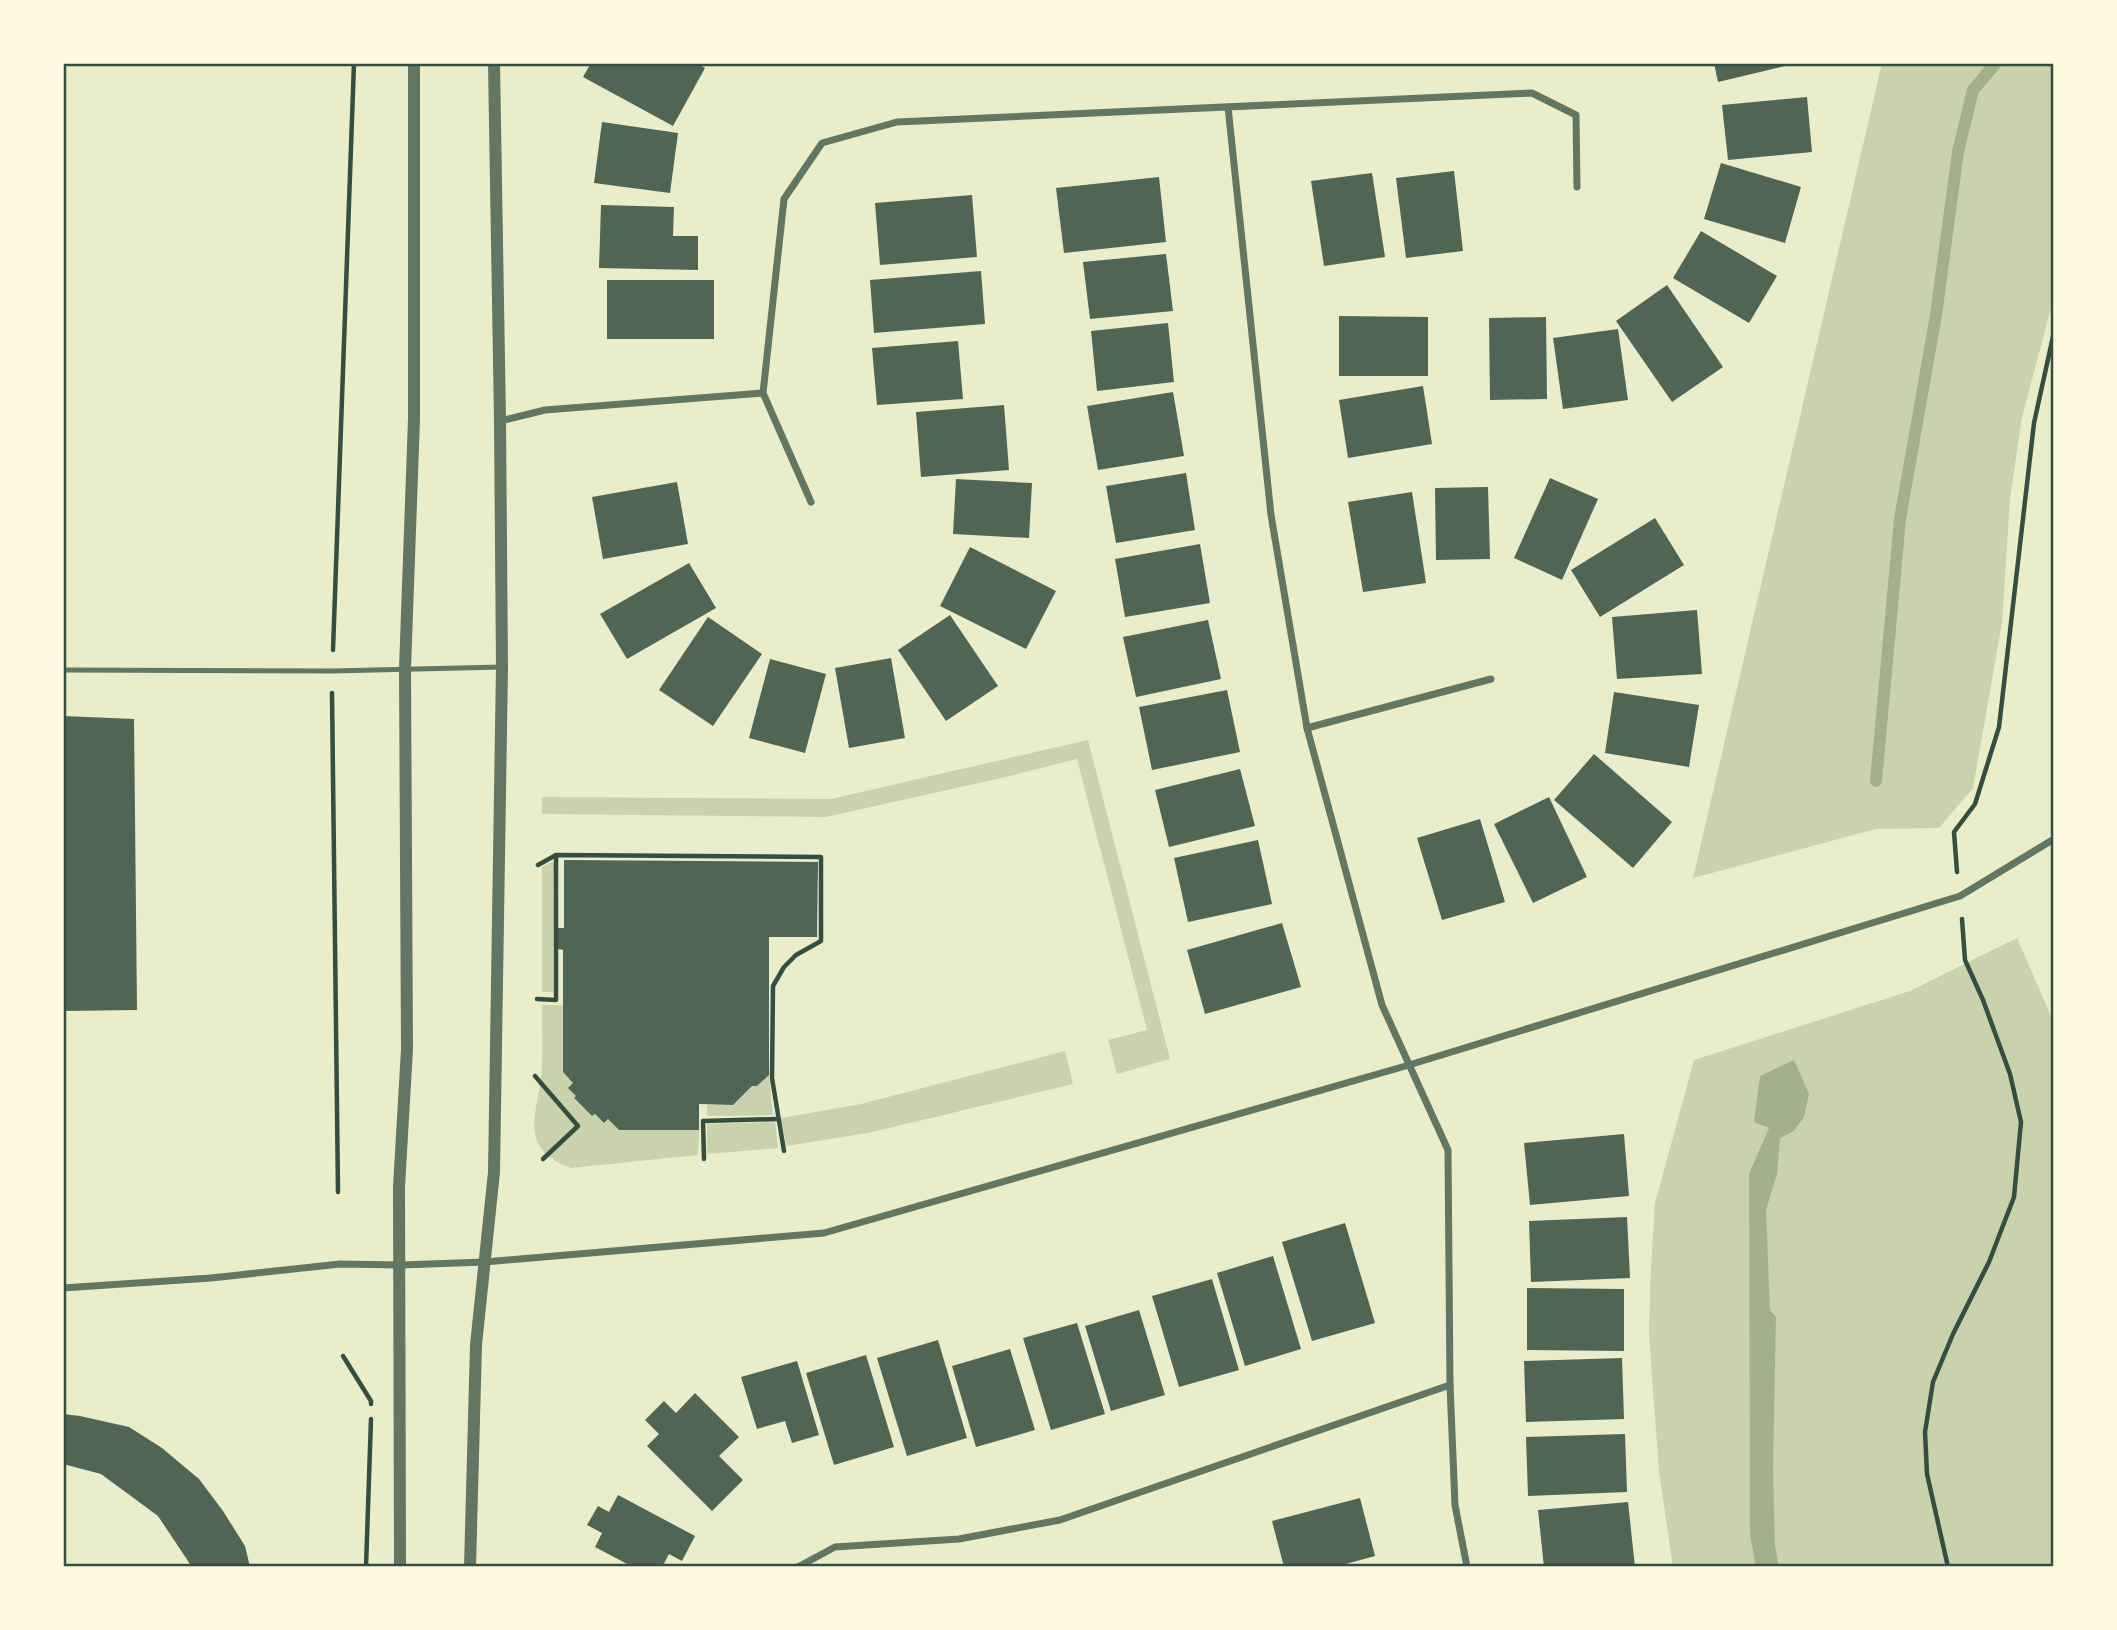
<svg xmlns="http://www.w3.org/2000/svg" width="2117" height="1630" viewBox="0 0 2117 1630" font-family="'Golos Text',sans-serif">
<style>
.green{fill:#cad2ad}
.water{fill:#a3b18a}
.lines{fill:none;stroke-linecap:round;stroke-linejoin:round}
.stream{stroke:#a3b18a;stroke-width:12}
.building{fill:#4f6655}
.path{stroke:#344e41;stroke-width:4.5}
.service{stroke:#617663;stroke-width:5}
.minor{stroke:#617663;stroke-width:7}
.tertiary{stroke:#617663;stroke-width:12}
.neatline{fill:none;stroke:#344e41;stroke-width:2.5}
</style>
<rect width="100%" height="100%" fill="#e9edc9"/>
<g class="green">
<path d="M1882 63H2054V297L2022 417 2010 499 2002 623 1973 788 1939 828 1876 829 1693 878Z"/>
<path d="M1088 740 1170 1059 1117 1074 1108 1040 1147 1030 1077 759 1006 777 826 817 542 814V797L831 799Z"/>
<path d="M554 861 553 992H542V867Z"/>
<path d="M2017 938 2054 1023V1567H1673L1659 1472 1649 1335 1650 1286 1655 1203 1694 1060 1910 991Z"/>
<path d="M542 1005H563V1072L573 1083 576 1096 574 1099 592 1116 595 1114 603 1123 608 1119 619 1130H699L698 1155 571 1168C514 1147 540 1111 542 1066 543 1046 542 1025 542 1005Z"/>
<path d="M1065 1051 1073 1084 868 1133 786 1146 781 1118 861 1104Z"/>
<path d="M769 1075 773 1115 707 1116V1105H733L752 1086H757Z"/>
<path d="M775 1122 778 1148 707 1154V1124Z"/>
</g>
<path class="water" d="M1794 1060 1809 1094 1804 1117 1794 1131 1780 1138 1777 1174 1766 1210 1770 1310 1776 1317 1773 1470 1775 1547 1779 1567H1756L1750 1535 1749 1174 1769 1128 1754 1122 1760 1076Z"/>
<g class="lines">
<path class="stream" d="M1876 781 1900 519 1936 315 1958 152 1973 90 1996 63"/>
</g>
<g class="building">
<path d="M591 63H697L705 68 673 126 583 77Z"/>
<path d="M1714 63H1794V64L1718 82Z"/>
<path d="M1807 97 1812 152 1728 160 1722 105Z"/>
<path d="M602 122 678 133 670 193 594 183Z"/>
<path d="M1721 163 1801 187 1785 243 1704 219Z"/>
<path d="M1454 171 1463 251 1406 258 1396 178Z"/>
<path d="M1372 173 1385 257 1324 266 1311 181Z"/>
<path d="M1159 177 1166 242 1064 253 1056 188Z"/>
<path d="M972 195 977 257 880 265 875 203Z"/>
<path d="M601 205 674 207 673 236H698V270L599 268Z"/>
<path d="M1701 231 1777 276 1749 323 1673 278Z"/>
<path d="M1166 254 1173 311 1090 319 1083 262Z"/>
<path d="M981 271 985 324 874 333 870 280Z"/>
<rect x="607" y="280" width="107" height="59"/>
<path d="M1667 285 1723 367 1672 402 1616 321Z"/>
<path d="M1339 316 1428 317V376H1339Z"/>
<path d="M1546 317 1547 399 1490 400 1489 318Z"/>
<path d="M1168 323 1174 382 1097 391 1091 331Z"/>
<path d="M1618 329 1628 400 1563 409 1553 338Z"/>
<path d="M958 341 963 399 877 405 872 348Z"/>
<path d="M1423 386 1432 444 1348 458 1339 400Z"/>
<path d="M1173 392 1184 456 1098 470 1087 406Z"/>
<path d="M1004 405 1009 470 921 477 916 412Z"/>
<path d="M1186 473 1195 530 1116 543 1106 486Z"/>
<path d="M1550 478 1598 499 1562 580 1514 558Z"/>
<path d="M956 479 1032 483 1029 538 953 534Z"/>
<path d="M677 482 688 544 603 559 592 497Z"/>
<path d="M1488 487 1490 559 1436 560 1435 488Z"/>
<path d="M1412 492 1426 583 1363 592 1348 502Z"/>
<path d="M1655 518 1684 565 1600 617 1571 570Z"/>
<path d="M1200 544 1210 603 1125 617 1115 559Z"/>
<path d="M970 547 1056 591 1026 649 940 606Z"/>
<path d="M689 563 716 608 627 659 600 614Z"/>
<path d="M1697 610 1702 674 1617 679 1612 617Z"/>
<path d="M950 615 998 686 946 721 898 650Z"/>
<path d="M708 617 762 654 713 726 659 690Z"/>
<path d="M1208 620 1221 679 1136 697 1123 637Z"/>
<path d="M891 658 905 738 849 748 835 668Z"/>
<path d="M770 659 826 674 805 753 749 738Z"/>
<path d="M1227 690 1240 752 1152 770 1139 707Z"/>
<path d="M1614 692 1699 705 1689 767 1605 753Z"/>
<path d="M63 716 134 719 137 1010 63 1011Z"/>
<path d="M1594 754 1672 822 1633 868 1554 800Z"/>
<path d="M1240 769 1255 826 1169 847 1155 790Z"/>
<path d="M1549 797 1587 877 1533 903 1494 824Z"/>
<path d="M1480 819 1505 902 1442 920 1417 838Z"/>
<path d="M1258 840 1272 904 1188 922 1174 858Z"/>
<path d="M564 860 818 862 817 937H769V1075L757 1086H752L733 1105 699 1104V1130H619L608 1119 604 1123 595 1114 592 1116 574 1098 576 1096 568 1088 573 1083 563 1072V950L558 949V928H564Z"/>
<path d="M1282 923 1301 987 1205 1014 1187 950Z"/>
<path d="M1624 1134 1629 1196 1530 1205 1524 1143Z"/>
<path d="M1627 1217 1630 1278 1531 1282 1529 1221Z"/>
<path d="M1345 1223 1375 1323 1312 1341 1282 1242Z"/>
<path d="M1273 1256 1301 1349 1245 1366 1217 1273Z"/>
<path d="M1212 1279 1239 1370 1179 1387 1152 1296Z"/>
<path d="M1527 1288 1624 1289V1351L1527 1350Z"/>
<path d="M1139 1310 1165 1395 1111 1411 1085 1326Z"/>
<path d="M1077 1323 1105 1414 1051 1430 1023 1338Z"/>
<path d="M938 1340 967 1438 907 1456 877 1358Z"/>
<path d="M1010 1349 1035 1430 976 1447 952 1366Z"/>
<path d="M866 1355 894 1447 834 1465 806 1373Z"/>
<path d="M1622 1358 1624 1419 1526 1422 1524 1361Z"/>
<path d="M797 1361 819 1435 792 1443 785 1421 757 1429 741 1377Z"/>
<path d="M695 1393 739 1437 719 1456 743 1480 712 1511 647 1446 659 1434 645 1420 664 1401 676 1413Z"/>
<path d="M63 1414 80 1416 129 1427 162 1448 199 1479 223 1511 245 1546 250 1567H192L158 1516 101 1474 63 1464Z"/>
<path d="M1625 1434 1627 1492 1528 1496 1526 1437Z"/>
<path d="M618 1495 695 1536 682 1561 669 1554 662 1567H633L595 1547 602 1533 587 1525 598 1506 609 1512Z"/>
<path d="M1360 1498 1375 1556 1335 1567H1284L1272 1521Z"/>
<path d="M1628 1502 1635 1567H1544L1538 1510Z"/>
</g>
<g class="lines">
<g class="path">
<path d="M333 650 354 63"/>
<path d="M332 693 338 1192"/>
<path d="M538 865 556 855 821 857V941L796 955 784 967 773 986 772 1078 784 1151"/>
<path d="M1957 872 1954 832 1975 804 1999 727 2034 423 2054 332"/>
<path d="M537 999 556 1000V855"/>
<path d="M535 1076 578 1126 543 1159"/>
<path d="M704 1159 703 1121 778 1119"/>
<path d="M343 1356 371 1401V1404"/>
<path d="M366 1567 371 1419"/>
<path d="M1948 1567 1927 1474 1925 1432 1933 1382 1953 1334 1989 1262 2014 1197 2021 1122 2010 1074 1983 1000 1965 960 1962 919"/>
</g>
<path class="service" d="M63 670 332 671 502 667"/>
<g class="minor">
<path d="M1228 107 1271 515 1307 728 1382 1005 1448 1150 1450 1385 1455 1505 1467 1567"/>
<path d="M500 421 545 410 763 393"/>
<path d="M811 502 763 393 784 199 822 143 897 122 1532 93 1576 115 1577 187"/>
<path d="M1307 728 1491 679"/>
<path d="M63 1288 211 1278 340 1264 401 1265 485 1262 824 1233 1409 1065 1960 896 2054 839"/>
<path d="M798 1567 835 1547 959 1539 1060 1520 1450 1385"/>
</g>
<g class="tertiary">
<path d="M400 1567 399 1187 407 1049 405 669 414 419V63"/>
<path d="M470 1567 476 1345 494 1172 502 667 500 421 494 63"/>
</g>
</g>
<rect width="2117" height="1630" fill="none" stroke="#fefae0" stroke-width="130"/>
<rect x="65" y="65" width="1987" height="1500" class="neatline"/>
</svg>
